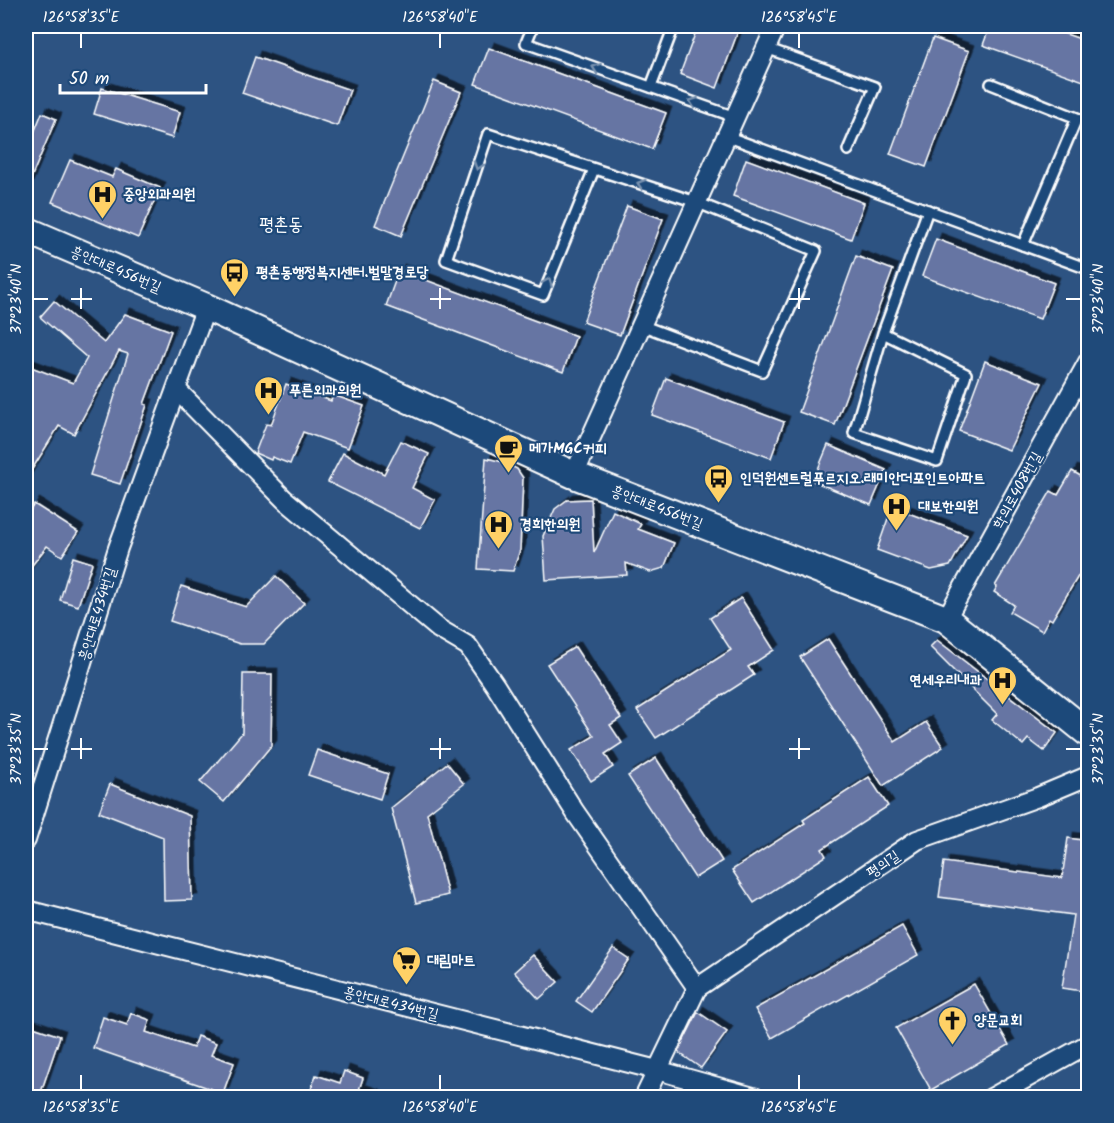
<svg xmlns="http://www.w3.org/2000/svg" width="1114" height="1123" viewBox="0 0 1114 1123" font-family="Kalam,'Poor Story',sans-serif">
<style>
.building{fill:#6675a3;stroke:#fff;stroke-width:1.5;filter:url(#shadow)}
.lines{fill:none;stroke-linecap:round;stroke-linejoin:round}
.lane-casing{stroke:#fff;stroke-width:14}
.street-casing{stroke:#fff;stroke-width:22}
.secondary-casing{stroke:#fff;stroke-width:30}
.lane{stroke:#1f4a7a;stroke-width:9}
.street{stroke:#1f4a7a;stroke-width:18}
.secondary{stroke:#1f4a7a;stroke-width:26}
.oneway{stroke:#7992af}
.ticks{fill:none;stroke:#fff;stroke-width:2}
.labels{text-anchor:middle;stroke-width:4.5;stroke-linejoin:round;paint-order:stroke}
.poi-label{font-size:15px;font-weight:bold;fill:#fff;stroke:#1f4a7a;text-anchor:start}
.street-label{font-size:15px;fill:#fff;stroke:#1f4a7a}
.quarter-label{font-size:18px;fill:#fff;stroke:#1f4a7a}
.neatline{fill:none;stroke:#fff;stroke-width:2}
.ticks-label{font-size:15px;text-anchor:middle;fill:#fff}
</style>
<defs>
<filter id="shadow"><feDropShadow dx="5.5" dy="-5.5" stdDeviation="0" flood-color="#0009"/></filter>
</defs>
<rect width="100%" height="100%" fill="#2d5382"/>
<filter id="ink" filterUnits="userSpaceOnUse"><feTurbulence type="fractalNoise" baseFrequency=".0167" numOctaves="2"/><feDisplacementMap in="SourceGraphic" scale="12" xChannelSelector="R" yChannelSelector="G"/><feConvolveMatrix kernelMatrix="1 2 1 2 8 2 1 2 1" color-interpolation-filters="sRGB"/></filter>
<g filter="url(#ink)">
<g class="building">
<path d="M698 26H740L717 88 680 74Z"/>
<path d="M990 26H1043L1089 42V83L983 45Z"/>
<path d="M933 38 969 51 926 167 890 154Z"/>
<path d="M489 48 666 113 652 149 475 84Z"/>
<path d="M255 57 350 90 337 126 242 93Z"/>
<path d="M434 81 461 92 401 236 375 225Z"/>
<path d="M102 88 180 112 172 138 94 114Z"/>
<path d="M42 113 56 119 26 190V152Z"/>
<path d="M746 159 864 203 851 239 733 196Z"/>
<path d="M70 160 112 177 116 169 160 188 138 238 52 202Z"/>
<path d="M627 206 663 219 620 335 583 322Z"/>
<path d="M936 239 1054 283 1040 319 922 276Z"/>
<path d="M856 256 893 270 835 425 799 412Z"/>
<path d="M399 270 576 336 563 372 386 306Z"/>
<path d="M54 301 104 343 125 314 171 331 144 404 147 405 120 484 90 475 128 354 119 351 74 434 59 426 26 479V365L73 383 87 358 40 317Z"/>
<path d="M985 361 1042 383 1009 450 959 431Z"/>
<path d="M666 378 784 422 771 458 652 415Z"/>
<path d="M286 384 331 401 333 395 364 406 348 448 303 432 290 464 272 457 271 460 255 453 266 424 271 425Z"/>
<path d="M401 441 429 454 412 488 435 500 420 528 328 482 343 453 384 474Z"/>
<path d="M828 445 886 470 871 505 813 481Z"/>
<path d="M486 458 503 462 517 469 523 478 520 550 513 571 478 569Z"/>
<path d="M1072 471 1089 481V558L1052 620 1049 618 1042 631 1010 612 1014 605 994 592 997 587 995 586 1051 491 1058 495Z"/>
<path d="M591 499 594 553 613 511 641 524 638 529 674 543 664 568 650 572 626 563 627 575 546 580 543 536 555 509 567 500Z"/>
<path d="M34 504 78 532 62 556 47 546 26 573V518Z"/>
<path d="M892 507 967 535 950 566 931 570 877 550Z"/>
<path d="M73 557 92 563 78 606 60 600Z"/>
<path d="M276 576 304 603 264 644H240L170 621 181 586 246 607Z"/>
<path d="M741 598 774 650 748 667 754 675 656 738 637 710 731 650 710 618Z"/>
<path d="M828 639 895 742 926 722 943 747 883 786 800 657Z"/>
<path d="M937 640 1057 733 1044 751 1028 739 1023 745 992 720 997 714 930 647Z"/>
<path d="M575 647 621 718 610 725 622 743 605 754 613 767 591 781 571 750 594 736 547 664Z"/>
<path d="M243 674H272L271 746 224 802 200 782 242 733Z"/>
<path d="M317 750 388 774 380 799 308 775Z"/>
<path d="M656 758 722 861 695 878 628 776Z"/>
<path d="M447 763 464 784 427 813 448 895 416 903 391 808Z"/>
<path d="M869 777 888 806 822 849 826 856 754 903 732 870 805 823 803 820Z"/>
<path d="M110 784 190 816 192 900 164 901 163 837 99 812Z"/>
<path d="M1068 838 1089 841V992L1062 988 1073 915 939 897 944 862 1062 878Z"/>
<path d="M902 926 918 955 772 1038 755 1009Z"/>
<path d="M613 948 629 959 592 1012 576 1001Z"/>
<path d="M533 955 558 982 539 999 514 972Z"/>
<path d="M974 984 1009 1045 931 1090 896 1028Z"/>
<path d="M698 1012 727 1032 701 1068 678 1052Z"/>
<path d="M131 1013 150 1020 146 1032 193 1048 197 1036 216 1043 211 1055 234 1063 223 1093 93 1048 103 1017 127 1025Z"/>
<path d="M30 1026 60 1036 39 1098H26V1039Z"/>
<path d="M344 1071 363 1078 359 1090 374 1095 373 1098H308L316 1075 340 1083Z"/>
</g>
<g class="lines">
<defs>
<g id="lane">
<path d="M533 26 526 43 735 117"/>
<path d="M766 48 875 87 848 150"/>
<path d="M991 84 1077 118 1023 245"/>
<path d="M651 87 674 26"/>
<path d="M726 136 1088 269"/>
<path d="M594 169 543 295 446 260 488 134 696 202 816 251 762 371 641 325"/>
<path d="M883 333 966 374 937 461 854 433 883 333 928 210"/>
</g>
<g id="street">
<path d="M177 390 284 499 439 629 468 646 495 685 575 812 697 988"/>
<path d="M574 475 776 26"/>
<path d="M946 619 1088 362"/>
<path d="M26 840 118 548 206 307"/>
<path d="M26 910 657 1070 757 1098"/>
<path d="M644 1098 697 988 917 840 1038 797 1088 776"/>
<path d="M991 1098 1088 1044"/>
</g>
<path id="secondary" d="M26 230 206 307 574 475 946 619 1088 733"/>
</defs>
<use href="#lane" class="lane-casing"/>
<use href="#street" class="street-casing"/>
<use href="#secondary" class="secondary-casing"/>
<use href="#lane" class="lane"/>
<use href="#street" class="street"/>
<use href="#secondary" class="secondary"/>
</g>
<defs><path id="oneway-chevron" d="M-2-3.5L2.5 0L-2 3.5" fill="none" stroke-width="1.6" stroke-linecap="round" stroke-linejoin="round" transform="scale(1.5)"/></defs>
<g class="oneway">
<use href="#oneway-chevron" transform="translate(596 68) rotate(-160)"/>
<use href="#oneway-chevron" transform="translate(693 102) rotate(-160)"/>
<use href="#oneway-chevron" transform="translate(478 166) rotate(108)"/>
<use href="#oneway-chevron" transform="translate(641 184) rotate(-162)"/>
<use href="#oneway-chevron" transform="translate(548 282) rotate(-68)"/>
</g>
</g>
<path class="ticks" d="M81 33V48M440 33V48M799 33V48M81 288V309M440 288V309M799 288V309M33 299H48M71 299H92M430 299H451M789 299H810M1066 299H1081M81 738V759M440 738V759M799 738V759M33 749H48M71 749H92M430 749H451M789 749H810M1066 749H1081M81 1075V1090M440 1075V1090M799 1075V1090"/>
<defs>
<symbol id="hospital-pin" viewBox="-11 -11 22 30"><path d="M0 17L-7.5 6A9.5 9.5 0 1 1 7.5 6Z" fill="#ffd166" stroke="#1f4a7a"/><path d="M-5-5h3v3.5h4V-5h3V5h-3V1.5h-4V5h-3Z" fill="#111"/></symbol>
<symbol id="bus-pin" viewBox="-11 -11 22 30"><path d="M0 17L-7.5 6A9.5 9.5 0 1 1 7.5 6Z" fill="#ffd166" stroke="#1f4a7a"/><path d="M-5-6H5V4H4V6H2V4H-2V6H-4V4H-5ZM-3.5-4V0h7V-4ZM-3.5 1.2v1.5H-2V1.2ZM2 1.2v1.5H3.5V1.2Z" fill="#111"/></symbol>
<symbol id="cafe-pin" viewBox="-11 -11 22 30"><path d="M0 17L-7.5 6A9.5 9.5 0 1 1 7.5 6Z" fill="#ffd166" stroke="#1f4a7a"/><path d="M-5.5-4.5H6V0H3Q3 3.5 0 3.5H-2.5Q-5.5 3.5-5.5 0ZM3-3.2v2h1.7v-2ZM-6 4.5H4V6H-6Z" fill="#111"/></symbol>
<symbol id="supermarket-pin" viewBox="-11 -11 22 30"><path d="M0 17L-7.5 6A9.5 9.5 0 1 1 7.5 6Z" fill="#ffd166" stroke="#1f4a7a"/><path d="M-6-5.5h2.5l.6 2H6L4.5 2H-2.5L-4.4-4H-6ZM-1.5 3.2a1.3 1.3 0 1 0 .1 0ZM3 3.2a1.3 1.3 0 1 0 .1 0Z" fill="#111"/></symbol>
<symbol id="church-pin" viewBox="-11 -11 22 30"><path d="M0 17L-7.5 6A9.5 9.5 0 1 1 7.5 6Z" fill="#ffd166" stroke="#1f4a7a"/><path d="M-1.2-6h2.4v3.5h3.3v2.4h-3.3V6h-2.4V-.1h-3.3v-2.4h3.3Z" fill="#111"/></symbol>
</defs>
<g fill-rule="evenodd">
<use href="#hospital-pin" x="86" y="178" width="33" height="45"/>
<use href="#bus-pin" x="218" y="256" width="33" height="45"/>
<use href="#hospital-pin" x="252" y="374" width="33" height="45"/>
<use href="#cafe-pin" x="492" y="432" width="33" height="45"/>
<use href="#bus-pin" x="702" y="462" width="33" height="45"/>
<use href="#hospital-pin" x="880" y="490" width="33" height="45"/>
<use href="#hospital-pin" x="482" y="508" width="33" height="45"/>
<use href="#hospital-pin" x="986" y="664" width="33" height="45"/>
<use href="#supermarket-pin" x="390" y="944" width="33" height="45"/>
<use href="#church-pin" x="936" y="1004" width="33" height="45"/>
</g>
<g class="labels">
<g class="poi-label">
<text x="123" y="199">중앙외과의원</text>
<text x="256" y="277">평촌동행정복지센터.벌말경로당</text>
<text x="289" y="395">푸른외과의원</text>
<text x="529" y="453">메가MGC커피</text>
<text x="740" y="483">인덕원센트럴푸르지오.래미안더포인트아파트</text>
<text x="918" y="511">대보한의원</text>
<text x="520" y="529">경희한의원</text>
<text x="982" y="685" text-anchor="end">연세우리내과</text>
<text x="427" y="965">대림마트</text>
<text x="974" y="1025">양문교회</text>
</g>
<g class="street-label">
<text transform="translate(116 269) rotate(23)" y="5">흥안대로456번길</text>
<text transform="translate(1017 490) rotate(-61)" y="5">학의로408번길</text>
<text transform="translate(657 507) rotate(21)" y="5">흥안대로456번길</text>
<text transform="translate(97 614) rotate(-73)" y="5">흥안대로434번길</text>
<text transform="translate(883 864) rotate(-35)" y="5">평의길</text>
<text transform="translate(391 1003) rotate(14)" y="5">흥안대로434번길</text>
</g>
<g class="quarter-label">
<text x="281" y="230">평촌동</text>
</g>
</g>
<rect width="1114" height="1123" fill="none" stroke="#1f4a7a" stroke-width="66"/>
<path d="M60 84v9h146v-9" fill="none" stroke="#ffffff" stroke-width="3"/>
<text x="69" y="84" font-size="18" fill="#ffffff" stroke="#1f4a7a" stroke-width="4.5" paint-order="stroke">50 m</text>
<rect x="33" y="33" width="1048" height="1057" class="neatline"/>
<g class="ticks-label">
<text x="81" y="22">126°58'35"E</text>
<text x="440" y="22">126°58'40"E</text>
<text x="799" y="22">126°58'45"E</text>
<text transform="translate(16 299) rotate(-90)" y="5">37°23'40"N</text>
<text transform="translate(1098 299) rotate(-90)" y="5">37°23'40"N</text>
<text transform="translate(16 749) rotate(-90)" y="5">37°23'35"N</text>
<text transform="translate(1098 749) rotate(-90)" y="5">37°23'35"N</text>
<text x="81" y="1112">126°58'35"E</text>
<text x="440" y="1112">126°58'40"E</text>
<text x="799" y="1112">126°58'45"E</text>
</g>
</svg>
